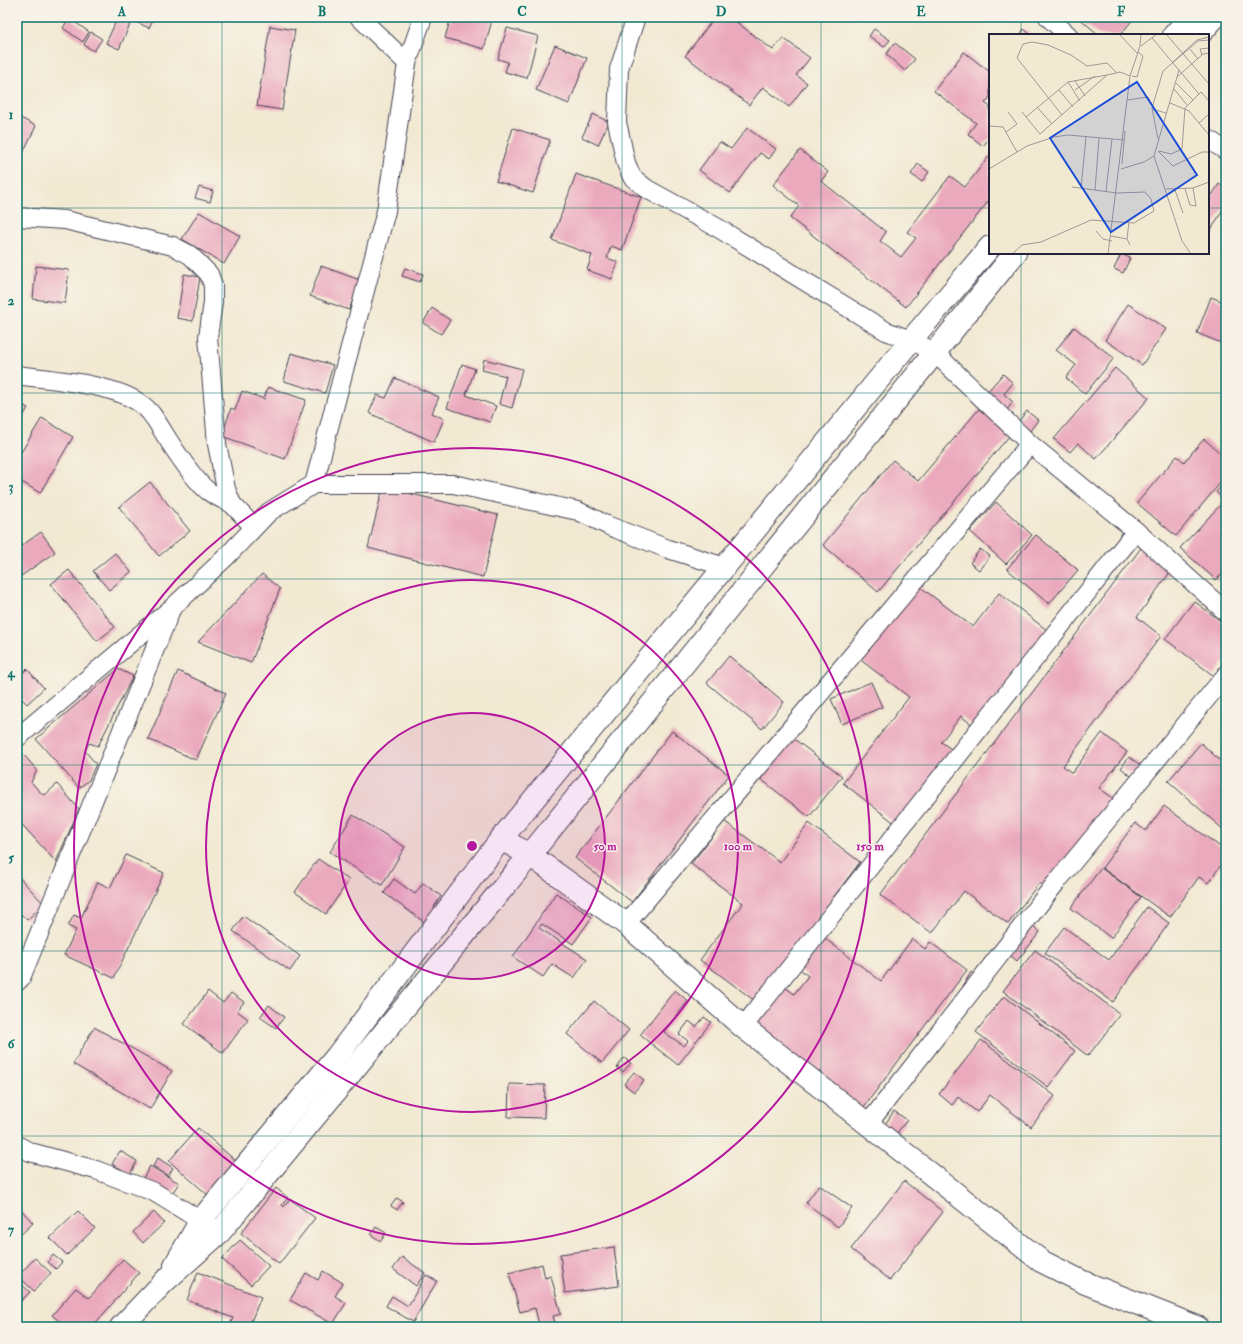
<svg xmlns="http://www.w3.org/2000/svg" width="1243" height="1344" viewBox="0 0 1243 1344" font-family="'IM FELL Double Pica',serif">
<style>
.building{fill:#eba9bd}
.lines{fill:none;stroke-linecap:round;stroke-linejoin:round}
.street-casing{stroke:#414052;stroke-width:20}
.secondary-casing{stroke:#414052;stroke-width:24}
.street{stroke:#fff;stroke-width:18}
.secondary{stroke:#fff;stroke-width:22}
.grid{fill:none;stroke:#0f766e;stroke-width:1;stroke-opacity:0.55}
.ring{fill:none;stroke:#b5179e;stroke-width:2}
.inset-road{fill:none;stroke:#9f9996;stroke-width:1}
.view{fill:#1d4ed8;fill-opacity:0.15;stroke:#1d4ed8;stroke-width:2}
.inset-edge{fill:none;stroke:#22223b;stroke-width:2}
.centre{fill:#b5179e;stroke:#f7f3e8;stroke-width:2}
.ring-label{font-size:12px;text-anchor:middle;font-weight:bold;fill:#b5179e;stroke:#f7f3e8;stroke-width:3;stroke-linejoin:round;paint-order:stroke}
.neatline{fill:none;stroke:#0f766e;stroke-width:1.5}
.grid-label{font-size:13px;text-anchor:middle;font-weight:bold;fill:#0f766e}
</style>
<rect width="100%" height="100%" fill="#f7f3e8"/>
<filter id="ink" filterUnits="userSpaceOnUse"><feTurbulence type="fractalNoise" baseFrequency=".025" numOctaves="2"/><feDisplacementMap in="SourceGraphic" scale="8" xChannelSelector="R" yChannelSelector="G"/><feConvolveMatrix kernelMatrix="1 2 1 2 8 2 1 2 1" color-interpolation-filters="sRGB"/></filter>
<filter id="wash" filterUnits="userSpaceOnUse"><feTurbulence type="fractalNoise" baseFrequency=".012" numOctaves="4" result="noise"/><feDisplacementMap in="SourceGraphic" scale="16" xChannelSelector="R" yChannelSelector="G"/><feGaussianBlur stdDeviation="0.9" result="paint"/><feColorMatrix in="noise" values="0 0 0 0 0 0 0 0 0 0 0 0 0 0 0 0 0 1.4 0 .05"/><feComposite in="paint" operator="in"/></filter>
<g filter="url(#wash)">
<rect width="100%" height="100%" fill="#f2e9d3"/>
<g id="blocks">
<g class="building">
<path d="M118 17H154L149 28 132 20 119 49 106 43Z"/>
<path d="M451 17H493L484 49 445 38Z"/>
<path d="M715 17H730L773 50 783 38 810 58 796 75 807 83 789 107 763 87 749 105 685 56Z"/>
<path d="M1078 17H1135L1120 35H1099Z"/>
<path d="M69 18 89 32 83 42 63 28Z"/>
<path d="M270 26 295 30 282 110 257 106Z"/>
<path d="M507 28 538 36 527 78 505 72 508 62 498 59Z"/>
<path d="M874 29 890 40 884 47 869 36Z"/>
<path d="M1024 29 1031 35H1020Z"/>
<path d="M91 32 102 39 94 51 84 45Z"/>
<path d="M895 43 915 59 905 71 886 54Z"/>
<path d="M555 45 587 58 569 104 536 90Z"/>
<path d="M964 52 990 72V97L985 103 990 107V138H989L983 146 968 134 976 123 934 91Z"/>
<path d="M593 114 609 122 598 145 582 137Z"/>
<path d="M17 116 36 126 17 165Z"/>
<path d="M513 128 550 140 533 193 496 181Z"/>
<path d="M747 128 776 149 769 159 760 153 730 193 699 170 720 142 731 149Z"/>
<path d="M800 150 828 172 821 181 886 232 880 241 901 257 916 238 907 232 950 176 965 187 990 155V199L906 307 790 218 799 206 773 185Z"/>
<path d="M918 164 929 172 922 182 911 174Z"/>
<path d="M576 174 641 197 622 250 611 246 607 258 618 262 612 279 587 270 592 255 552 240Z"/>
<path d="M1219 184 1226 189V204L1208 235V193L1212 195Z"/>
<path d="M199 187 213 191 210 202 195 198Z"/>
<path d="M199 212 240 236 224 264 182 239Z"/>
<path d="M1121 254 1130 258 1123 273 1114 269Z"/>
<path d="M36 266 69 270 65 303 33 299Z"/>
<path d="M321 266 360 280 349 310 310 296Z"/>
<path d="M405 268 423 274 420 282 402 276Z"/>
<path d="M184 274 200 277 193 321 177 318Z"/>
<path d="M1211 297 1226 303V345L1197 333Z"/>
<path d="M1128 304 1166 329 1142 365 1105 340Z"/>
<path d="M432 308 450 320 441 334 423 323Z"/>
<path d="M1074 327 1114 358 1085 394 1066 378 1076 365 1056 350Z"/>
<path d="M291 353 333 365 325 393 284 381Z"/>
<path d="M484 359 522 369 512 408 499 404 506 376 482 370Z"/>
<path d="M462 364 475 369 466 395 496 406 490 422 447 408Z"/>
<path d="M1115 368 1149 398 1096 459 1078 443 1070 452 1054 439Z"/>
<path d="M1003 374 1013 383 1004 394 1013 402 1006 411 986 393Z"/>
<path d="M395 378 439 397 432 413 444 419 434 442 369 413 377 395 386 398Z"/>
<path d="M268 387 306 400 285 459 222 436 231 408 235 410 242 391 264 399Z"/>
<path d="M17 402 28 408 17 426Z"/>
<path d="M979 409 1010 435 878 592 823 545 893 460 918 481Z"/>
<path d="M1027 411 1038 420 1030 431 1018 422Z"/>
<path d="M42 418 73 437 40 493 17 479V459Z"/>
<path d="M1204 439 1226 458V476L1176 536 1137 503 1177 456 1184 462Z"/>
<path d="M1226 480V570L1216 580 1180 548 1225 500 1216 492Z"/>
<path d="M150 482 190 531 159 556 119 507Z"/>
<path d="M383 487 498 515 483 577 368 548Z"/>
<path d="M996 502 1032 535 1006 564 970 531Z"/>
<path d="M41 532 55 552 17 579V549Z"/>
<path d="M1036 535 1078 570 1049 604 1007 569Z"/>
<path d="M1141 548 1171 571 1137 617 1161 636 1063 766 1072 773 1102 733 1127 752 1099 788 1113 798 1046 887 1039 883 1008 924 964 891 932 933 880 895Z"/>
<path d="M980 549 990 556 979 570 970 563Z"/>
<path d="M115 553 131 572 109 590 93 571Z"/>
<path d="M69 570 115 627 97 641 51 584Z"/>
<path d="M262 574 280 589 251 663 198 642Z"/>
<path d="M915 583 973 627 999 593 1048 631 975 727 961 716 941 742 954 751 897 825 843 783 909 697 858 658Z"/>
<path d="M1194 601 1226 625V659L1214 676 1165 639Z"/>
<path d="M729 656 784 702 762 729 707 683Z"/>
<path d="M27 669 44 688 27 704 17 694V678Z"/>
<path d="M118 669 133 676 98 746 89 743 85 751 96 764 89 780 79 788 36 739Z"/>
<path d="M178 671 226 693 196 760 148 739Z"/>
<path d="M871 682 882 707 842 724 831 699Z"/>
<path d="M672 731 729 775 632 902 575 858Z"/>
<path d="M789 735 842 776 809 817 757 776Z"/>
<path d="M1201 743 1226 766V832L1168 781Z"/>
<path d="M22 753 37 770 31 782 42 794 45 795 57 784 79 809 56 862 17 819V758Z"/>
<path d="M1129 757 1142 766 1133 778 1121 768Z"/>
<path d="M1164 806 1226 851V858L1208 883 1199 877 1170 917 1102 868 1135 823 1146 831Z"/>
<path d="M353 815 405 847 382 885 330 852Z"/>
<path d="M724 821 780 862 809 823 860 862 755 1001 700 960 743 903 691 864Z"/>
<path d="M126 855 164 873 114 978 64 955 76 930 68 926 74 915 81 918 98 882 110 888Z"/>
<path d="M318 859 349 880 326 914 295 892Z"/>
<path d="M1101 868 1141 897 1111 938 1071 908Z"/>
<path d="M17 875 44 904 27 920 17 910Z"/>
<path d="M394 879 415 894 423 883 441 896 434 907 439 911 428 925 384 893Z"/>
<path d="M556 893 592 917 573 944 542 924 539 928 587 959 574 978 552 964 543 977 513 957Z"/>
<path d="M1147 907 1169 923 1113 1002 1045 953 1064 927 1109 960Z"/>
<path d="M243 916 300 956 290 971 233 931Z"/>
<path d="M1033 926 1040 932 1017 961 1010 955Z"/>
<path d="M823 937 881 981 912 939 925 949 930 942 967 970 863 1108 753 1026 784 986 794 994 808 976 800 969Z"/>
<path d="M1035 950 1120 1014 1088 1056 1003 991Z"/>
<path d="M971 972 978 977 970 990 963 986Z"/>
<path d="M675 990 688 1001 664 1032 684 1046 688 1041 679 1034 689 1021 696 1027 704 1017 711 1022 678 1065 640 1035Z"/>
<path d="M208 991 223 1003 231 993 244 1002 237 1011 248 1019 223 1053 184 1024Z"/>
<path d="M1004 996 1075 1051 1048 1087 976 1032Z"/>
<path d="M594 1001 629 1030 602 1063 567 1034Z"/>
<path d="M269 1005 284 1017 276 1028 260 1017Z"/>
<path d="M94 1027 172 1071 150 1109 73 1064Z"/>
<path d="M981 1040 1055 1096 1031 1127 990 1095 977 1112 958 1097 952 1105 939 1094Z"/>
<path d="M624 1058 631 1063 623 1072 617 1068Z"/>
<path d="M634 1072 644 1080 634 1092 624 1084Z"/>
<path d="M509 1084 545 1085 544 1118 508 1117Z"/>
<path d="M894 1111 907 1120 896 1134 884 1126Z"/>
<path d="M198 1128 237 1162 208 1195 169 1161Z"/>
<path d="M120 1151 137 1161 130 1174 112 1164Z"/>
<path d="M158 1158 173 1168 168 1176 153 1166Z"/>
<path d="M150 1166 179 1183 171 1195 143 1178Z"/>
<path d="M904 1181 943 1212 890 1280 851 1249Z"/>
<path d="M819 1185 852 1208 838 1227 806 1203Z"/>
<path d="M276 1188 288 1198 282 1205 284 1207 290 1199 315 1218 279 1264 241 1233Z"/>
<path d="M397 1198 403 1202 397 1210 391 1206Z"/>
<path d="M17 1205 33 1223 17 1238Z"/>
<path d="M78 1211 95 1228 67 1255 50 1238Z"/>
<path d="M154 1212 164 1223 143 1243 133 1232Z"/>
<path d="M376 1227 386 1233 381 1241 371 1235Z"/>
<path d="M240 1240 269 1266 251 1285 222 1259Z"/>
<path d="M614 1247 619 1286 565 1293 560 1254Z"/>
<path d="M53 1255 62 1262 56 1269 48 1262Z"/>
<path d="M402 1257 425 1273 416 1286 393 1269Z"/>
<path d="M35 1258 51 1273 34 1291 18 1276Z"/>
<path d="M123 1259 139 1273 92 1327H66L52 1315 76 1288 89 1298Z"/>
<path d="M542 1264 545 1278 551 1276 561 1314 553 1316 556 1327H532L539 1325 535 1308 520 1312 509 1273Z"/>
<path d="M323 1271 343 1283 335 1296 346 1303 333 1324 290 1300 306 1273 318 1280Z"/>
<path d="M198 1272 261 1297 250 1324 257 1327H229L233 1318 187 1300Z"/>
<path d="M426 1275 437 1281 413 1322 386 1306 392 1296 408 1306Z"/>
<path d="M17 1280 30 1292 19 1303 17 1301Z"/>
</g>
</g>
</g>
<g filter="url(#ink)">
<use href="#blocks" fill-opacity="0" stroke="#414052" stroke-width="1"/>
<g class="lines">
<defs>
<g id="street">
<path d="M359 17 407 63"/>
<path d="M636 17 619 69 617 122 626 163 632 177 647 189 718 228 886 331 911 340 934 352 1030 444 1136 531 1226 612"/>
<path d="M1048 17 1068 35"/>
<path d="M1208 139 1226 151"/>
<path d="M17 217 65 220 173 246 190 255 209 274 213 285V302L208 337 217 444 226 489 232 504 254 527"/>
<path d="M17 375C52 380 113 383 141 404 153 412 159 426 167 438 176 452 195 481 208 491 215 496 224 500 232 504"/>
<path d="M314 484H453L578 511 609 526 668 549 725 567"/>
<path d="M17 738 172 608 226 557 269 512 314 484 386 211 407 63 423 17"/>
<path d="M626 924 1030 444"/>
<path d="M17 982 21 978 170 612"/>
<path d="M743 1027 1136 531"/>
<path d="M868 1124 1055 884 1226 675"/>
<path d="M17 1145 30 1152 96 1170 154 1192 213 1228"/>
</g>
<g id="secondary">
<path d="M1174 35 1190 17"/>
<path d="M1199 35 1215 17"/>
<path d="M501 839 530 855 626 924 743 1027 836 1099 1041 1261 1083 1282 1197 1327"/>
<path d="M175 1265 201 1220 337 1056 501 839 911 340 990 247"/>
<path d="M121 1327 165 1281 220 1232 530 855 1015 253"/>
</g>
</defs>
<use href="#street" class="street-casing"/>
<use href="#secondary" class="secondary-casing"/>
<use href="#street" class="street"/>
<use href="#secondary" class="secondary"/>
</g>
</g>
<path class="grid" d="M222 17V1327M422 17V1327M622 17V1327M821 17V1327M1021 17V35M17 208H990M1208 208H1226M1021 253V1327M17 393H1226M17 579H1226M17 765H1226M17 951H1226M17 1136H1226"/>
<circle cx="472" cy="846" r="133" fill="#b5179e" fill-opacity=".12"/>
<g class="ring">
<circle cx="472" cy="846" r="133"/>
<circle cx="472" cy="846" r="266"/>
<circle cx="472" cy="846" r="398"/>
</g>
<g transform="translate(989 34)">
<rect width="220" height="220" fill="#f2e9d3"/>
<path class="inset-road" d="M130 0 148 19M177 0 220 50M163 4 210 60 212 58 220 67M151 12 152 0M152 12 168 0M201 15 209 25M213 21 211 15 220 14M184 28 208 6 220 3M190 36 165 122 193 207 202 220M143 42 148 43 154 22 149 18M188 43 214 20 220 19M86 47 96 62M79 48 91 67M186 48 204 66M185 55 198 71M70 56 84 73M86 56 106 42M138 66 159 63 163 71M181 69 200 77 220 101M48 73 63 90M163 75 177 79M33 78 51 100 118 41 131 38 141 42M73 81 28 24 34 10 43 8 59 11 82 21 98 32 118 29 127 38M37 83 79 48 118 41M210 89 220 80M0 92 14 93 28 118M17 98 28 90 19 78M169 105 163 74 174 37 209 7 220 6M169 117 184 132 213 118H220M170 117 182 120 193 115 196 74 210 60M133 130 136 97M0 135 38 112 65 103 79 101 135 106M132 135 155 128 165 122M92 154 97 103M177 155 204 154 220 148M196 155 201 171 207 172 204 154M106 156 110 104M186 156 194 179M117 157 123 105M107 197 114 205 123 207M122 202 138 205 141 211M138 205 140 188M23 220 33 211 52 208 102 186 145 189 165 177 162 165 156 158 128 159 83 153M119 220 141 42 151 12"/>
<path class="view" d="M148 48 208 141 122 198 61 104Z"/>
<rect width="220" height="220" class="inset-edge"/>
</g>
<circle cx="472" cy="846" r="6" class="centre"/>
<g class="ring-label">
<text x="605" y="850">50 m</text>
<text x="738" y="850">100 m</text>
<text x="870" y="850">150 m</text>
</g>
<rect width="1243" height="1344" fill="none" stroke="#f7f3e8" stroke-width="44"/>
<rect x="22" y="22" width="1199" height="1300" class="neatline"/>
<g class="grid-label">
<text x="122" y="16">A</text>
<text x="322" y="16">B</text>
<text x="522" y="16">C</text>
<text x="721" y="16">D</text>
<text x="921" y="16">E</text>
<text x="1121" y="16">F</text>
<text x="11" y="119">1</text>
<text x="11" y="305">2</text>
<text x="11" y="491">3</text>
<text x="11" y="677">4</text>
<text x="11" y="862">5</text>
<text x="11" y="1048">6</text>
<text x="11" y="1234">7</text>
</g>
</svg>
